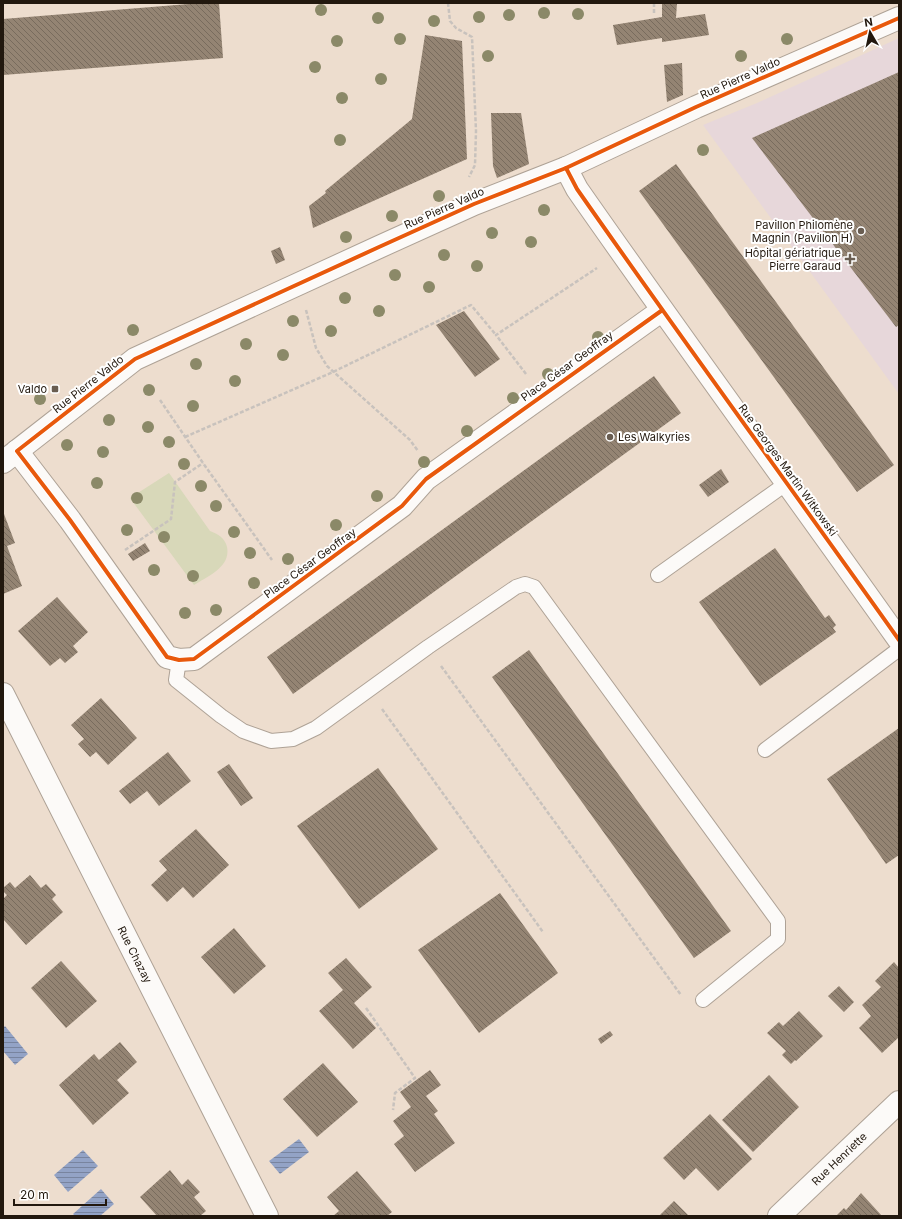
<svg xmlns="http://www.w3.org/2000/svg" width="902" height="1219" viewBox="0 0 902 1219" font-family="Inter,sans-serif">
<style>
.medical{fill:#e7d7da}
.park{fill:#d8d8b9}
.water{fill:url(#water-rules)}
.building{fill:url(#building-back-hatch)}
.lines{fill:none;stroke-linecap:round;stroke-linejoin:round}
.lane-casing{stroke:#aea296;stroke-width:16}
.street-casing{stroke:#aea296;stroke-width:24}
.path{stroke:#c8c2bd;stroke-width:2.5;stroke-dasharray:4 2;stroke-linecap:butt}
.lane{stroke:#fcfaf8;stroke-width:14}
.street{stroke:#fcfaf8;stroke-width:22}
.cycleway-casing{stroke:#fff;stroke-width:6}
.cycleway{stroke:#e8590c;stroke-width:4}
.tree{fill:#8b8968}
.poi-dot{fill:#695d51;stroke:#fff;stroke-width:1.5}
.labels{text-anchor:middle;stroke-width:4;stroke-linejoin:round;paint-order:stroke}
.street-label{font-size:11px;fill:#22180e;stroke:#fff}
.poi-label{font-size:11px;fill:#22180e;stroke:#fff;text-anchor:end}
</style>
<defs>
<pattern id="water-rules" width="6" height="5" patternUnits="userSpaceOnUse"><rect width="6" height="5" fill="#93a3c6"/><path d="M0 2.5h6" fill="none" stroke="#78849f"/></pattern>
<pattern id="building-back-hatch" width="6" height="6" patternUnits="userSpaceOnUse"><rect width="6" height="6" fill="#948473"/><path d="M-1 5l2 2M0 0l6 6M5-1l2 2" fill="none" stroke="#786b5d"/></pattern>
</defs>
<rect width="100%" height="100%" fill="#edddce"/>
<path class="medical" d="M899 38V394L703 125 757 103Z"/>
<path class="park" d="M169 473 210 531C218 534 225 538 227 547 231 567 208 576 194 585L130 498Z"/>
<g class="water">
<path d="M5 1026 28 1054 15 1065 3 1051V1028Z"/>
<path d="M299 1139 309 1152 280 1174 269 1161Z"/>
<path d="M83 1150 98 1166 68 1192 54 1175Z"/>
<path d="M101 1189 114 1204 100 1216H75L73 1214Z"/>
</g>
<g class="building">
<path d="M201 3H219L223 58 3 75V19Z"/>
<path d="M662 3H677L676 18 705 14 709 35 662 42V38L617 45 613 25 662 17Z"/>
<path d="M425 35 462 41 467 159 313 228 309 206 326 193 325 191 412 119Z"/>
<path d="M682 63 683 95 667 102 664 65Z"/>
<path d="M899 72V325L896 327 752 138Z"/>
<path d="M491 113H521L529 164 497 178 493 166Z"/>
<path d="M676 164 894 465 857 492 639 191Z"/>
<path d="M280 247 285 260 276 264 271 251Z"/>
<path d="M464 311 500 359 475 377 436 325Z"/>
<path d="M654 376 681 413 293 694 267 657Z"/>
<path d="M721 469 729 482 708 497 699 485Z"/>
<path d="M4 514 15 543 7 546 22 586 3 594V515Z"/>
<path d="M145 543 150 551 133 561 128 554Z"/>
<path d="M775 548 825 618 829 615 836 625 833 628 836 632 760 686 699 602Z"/>
<path d="M57 597 88 632 73 646 78 652 65 663 60 658 50 666 18 631Z"/>
<path d="M529 650 731 931 694 958 492 677Z"/>
<path d="M101 698 137 738 108 765 96 752 90 757 78 744 84 739 71 725Z"/>
<path d="M899 728V855L886 864 827 779Z"/>
<path d="M168 752 191 781 159 806 147 791 130 804 119 791Z"/>
<path d="M229 764 253 798 241 806 217 772Z"/>
<path d="M378 768 438 849 359 909 297 826Z"/>
<path d="M196 829 229 865 193 898 183 887 167 902 151 885 167 870 159 861Z"/>
<path d="M30 875 41 888 46 884 56 895 52 899 63 912 26 945 3 919V899L7 895 3 891V888L10 882 15 888Z"/>
<path d="M500 893 558 973 479 1033 418 950Z"/>
<path d="M234 928 266 966 234 994 201 957Z"/>
<path d="M346 958 372 987 354 1003 376 1028 353 1049 319 1011 343 990 328 973Z"/>
<path d="M61 961 97 1001 66 1028 31 988Z"/>
<path d="M894 962 899 968V1037L882 1053 859 1028 871 1016 862 1005 881 987 875 981Z"/>
<path d="M839 986 854 1002 844 1012 828 996Z"/>
<path d="M799 1011 823 1036 796 1061 795 1060 791 1064 782 1055 786 1051 767 1033 779 1022 783 1026Z"/>
<path d="M610 1031 613 1035 601 1044 598 1039Z"/>
<path d="M120 1042 137 1062 117 1080 129 1093 93 1125 59 1085 94 1054 99 1060Z"/>
<path d="M323 1063 358 1102 317 1137 283 1099Z"/>
<path d="M430 1070 441 1085 426 1096 438 1111 434 1114 455 1143 415 1172 394 1144 404 1136 393 1121 411 1107 400 1092Z"/>
<path d="M769 1075 799 1107 753 1152 722 1120Z"/>
<path d="M710 1114 752 1159 718 1191 696 1168 684 1180 663 1158Z"/>
<path d="M170 1170 182 1185 188 1179 200 1192 194 1197 206 1211 200 1216H157L140 1197Z"/>
<path d="M357 1171 392 1212 387 1216H333L339 1211 327 1197Z"/>
<path d="M861 1193 882 1216H836L844 1208 846 1210Z"/>
<path d="M674 1201 689 1216H659Z"/>
</g>
<g class="lines">
<defs>
<g id="lane">
<path d="M658 575 787 483"/>
<path d="M179 660 176 680 221 716 243 731 271 741 293 739 316 728 428 647 516 587 525 584 534 587 778 921V939L703 1000"/>
<path d="M765 750 899 649"/>
</g>
<g id="street">
<path d="M566 168 577 189C683 341 792 489 899 640"/>
<path d="M17 451 70 520 167 657 179 660 194 659 402 506 426 479 661 311"/>
<path d="M3 462 135 359 379 247 474 204 566 168 696 107 899 18"/>
<path id="s1" d="M3 694 267 1216"/>
<path id="s2" d="M779 1216 899 1102"/>
</g>
</defs>
<use href="#lane" class="lane-casing"/>
<use href="#street" class="street-casing"/>
<g class="path">
<path d="M448 3 450 21 456 28 472 37 476 131 475 165 469 177"/>
<path d="M654 3V14"/>
<path d="M306 310 316 348 327 366 410 440 418 451"/>
<path d="M526 374 496 335 597 268"/>
<path d="M160 400 203 463 272 560"/>
<path d="M185 437 333 372 471 305 496 335"/>
<path d="M125 550 171 519 175 482 203 463"/>
<path d="M441 666 681 995"/>
<path d="M382 709 543 932"/>
<path d="M366 1008 415 1078 395 1093 393 1110"/>
</g>
<use href="#lane" class="lane"/>
<use href="#street" class="street"/>
<defs>
<g id="cycleway">
<path d="M566 168 577 189C683 341 792 489 899 640"/>
<path d="M661 311 426 479 402 506 194 659 179 660 167 657 70 520 17 451 135 359 379 247 474 204 566 168 696 107 899 18"/>
</g>
</defs>
<use href="#cycleway" class="cycleway-casing"/>
<use href="#cycleway" class="cycleway"/>
</g>
<g class="tree">
<circle cx="321" cy="10" r="6"/>
<circle cx="544" cy="13" r="6"/>
<circle cx="578" cy="14" r="6"/>
<circle cx="509" cy="15" r="6"/>
<circle cx="479" cy="17" r="6"/>
<circle cx="378" cy="18" r="6"/>
<circle cx="434" cy="21" r="6"/>
<circle cx="400" cy="39" r="6"/>
<circle cx="787" cy="39" r="6"/>
<circle cx="337" cy="41" r="6"/>
<circle cx="488" cy="56" r="6"/>
<circle cx="741" cy="56" r="6"/>
<circle cx="315" cy="67" r="6"/>
<circle cx="381" cy="79" r="6"/>
<circle cx="342" cy="98" r="6"/>
<circle cx="340" cy="140" r="6"/>
<circle cx="703" cy="150" r="6"/>
<circle cx="439" cy="196" r="6"/>
<circle cx="544" cy="210" r="6"/>
<circle cx="392" cy="216" r="6"/>
<circle cx="492" cy="233" r="6"/>
<circle cx="346" cy="237" r="6"/>
<circle cx="531" cy="242" r="6"/>
<circle cx="444" cy="255" r="6"/>
<circle cx="477" cy="266" r="6"/>
<circle cx="395" cy="275" r="6"/>
<circle cx="429" cy="287" r="6"/>
<circle cx="345" cy="298" r="6"/>
<circle cx="379" cy="311" r="6"/>
<circle cx="293" cy="321" r="6"/>
<circle cx="133" cy="330" r="6"/>
<circle cx="331" cy="331" r="6"/>
<circle cx="598" cy="337" r="6"/>
<circle cx="246" cy="344" r="6"/>
<circle cx="283" cy="355" r="6"/>
<circle cx="196" cy="364" r="6"/>
<circle cx="548" cy="374" r="6"/>
<circle cx="235" cy="381" r="6"/>
<circle cx="149" cy="390" r="6"/>
<circle cx="513" cy="398" r="6"/>
<circle cx="40" cy="399" r="6"/>
<circle cx="193" cy="406" r="6"/>
<circle cx="109" cy="420" r="6"/>
<circle cx="148" cy="427" r="6"/>
<circle cx="467" cy="431" r="6"/>
<circle cx="169" cy="442" r="6"/>
<circle cx="67" cy="445" r="6"/>
<circle cx="103" cy="452" r="6"/>
<circle cx="424" cy="462" r="6"/>
<circle cx="184" cy="464" r="6"/>
<circle cx="97" cy="483" r="6"/>
<circle cx="201" cy="486" r="6"/>
<circle cx="377" cy="496" r="6"/>
<circle cx="137" cy="498" r="6"/>
<circle cx="216" cy="506" r="6"/>
<circle cx="336" cy="525" r="6"/>
<circle cx="127" cy="530" r="6"/>
<circle cx="234" cy="532" r="6"/>
<circle cx="164" cy="537" r="6"/>
<circle cx="250" cy="553" r="6"/>
<circle cx="288" cy="559" r="6"/>
<circle cx="154" cy="570" r="6"/>
<circle cx="193" cy="576" r="6"/>
<circle cx="254" cy="583" r="6"/>
<circle cx="216" cy="610" r="6"/>
<circle cx="185" cy="613" r="6"/>
</g>
<g class="poi-dot">
<circle cx="861" cy="231" r="4"/>
<path d="M848 253h4v4h4v4h-4v4h-4v-4h-4v-4h4z"/>
<rect x="51" y="385" width="8" height="8" rx="2"/>
<circle cx="610" cy="437" r="4"/>
</g>
<g class="labels">
<g class="street-label">
<text transform="translate(740 78) rotate(-24)" y="4">Rue Pierre Valdo</text>
<text transform="translate(444 208) rotate(-24)" y="4">Rue Pierre Valdo</text>
<text transform="translate(567 366) rotate(-36)" y="4">Place César Geoffray</text>
<text transform="translate(88 384) rotate(-38)" y="4">Rue Pierre Valdo</text>
<text transform="translate(788 470) rotate(54)" y="4">Rue Georges Martin Witkowski</text>
<text transform="translate(310 563) rotate(-36)" y="4">Place César Geoffray</text>
<text dy="4" stroke="none"><textPath href="#s1" startOffset="292">Rue Chazay</textPath></text>
<text dy="4" stroke="none"><textPath href="#s2" startOffset="83">Rue Henriette</textPath></text>
</g>
<g class="poi-label">
<text x="853" y="229">Pavillon Philomène<tspan x="853" dy="13">Magnin (Pavillon H)</tspan></text>
<text x="841" y="257">Hôpital gériatrique<tspan x="841" dy="13">Pierre Garaud</tspan></text>
<text x="47" y="393">Valdo</text>
<text x="618" y="441" text-anchor="start">Les Walkyries</text>
</g>
</g>
<rect width="902" height="1219" fill="none" stroke="#22180e" stroke-width="8"/>
<g transform="translate(870 32) rotate(351)" stroke="#ffffff" stroke-width="3" paint-order="stroke">
<path d="M0-3L7 15L0 10L-7 15Z" fill="#22180e"/>
<text y="-6" font-size="11" font-weight="bold" text-anchor="middle" fill="#22180e">N</text>
</g>
<path d="M14 1199v6h92v-6" fill="none" stroke="#22180e" stroke-width="2"/>
<text x="20" y="1199" font-size="12" fill="#22180e" stroke="#ffffff" stroke-width="3" paint-order="stroke">20 m</text>
</svg>
